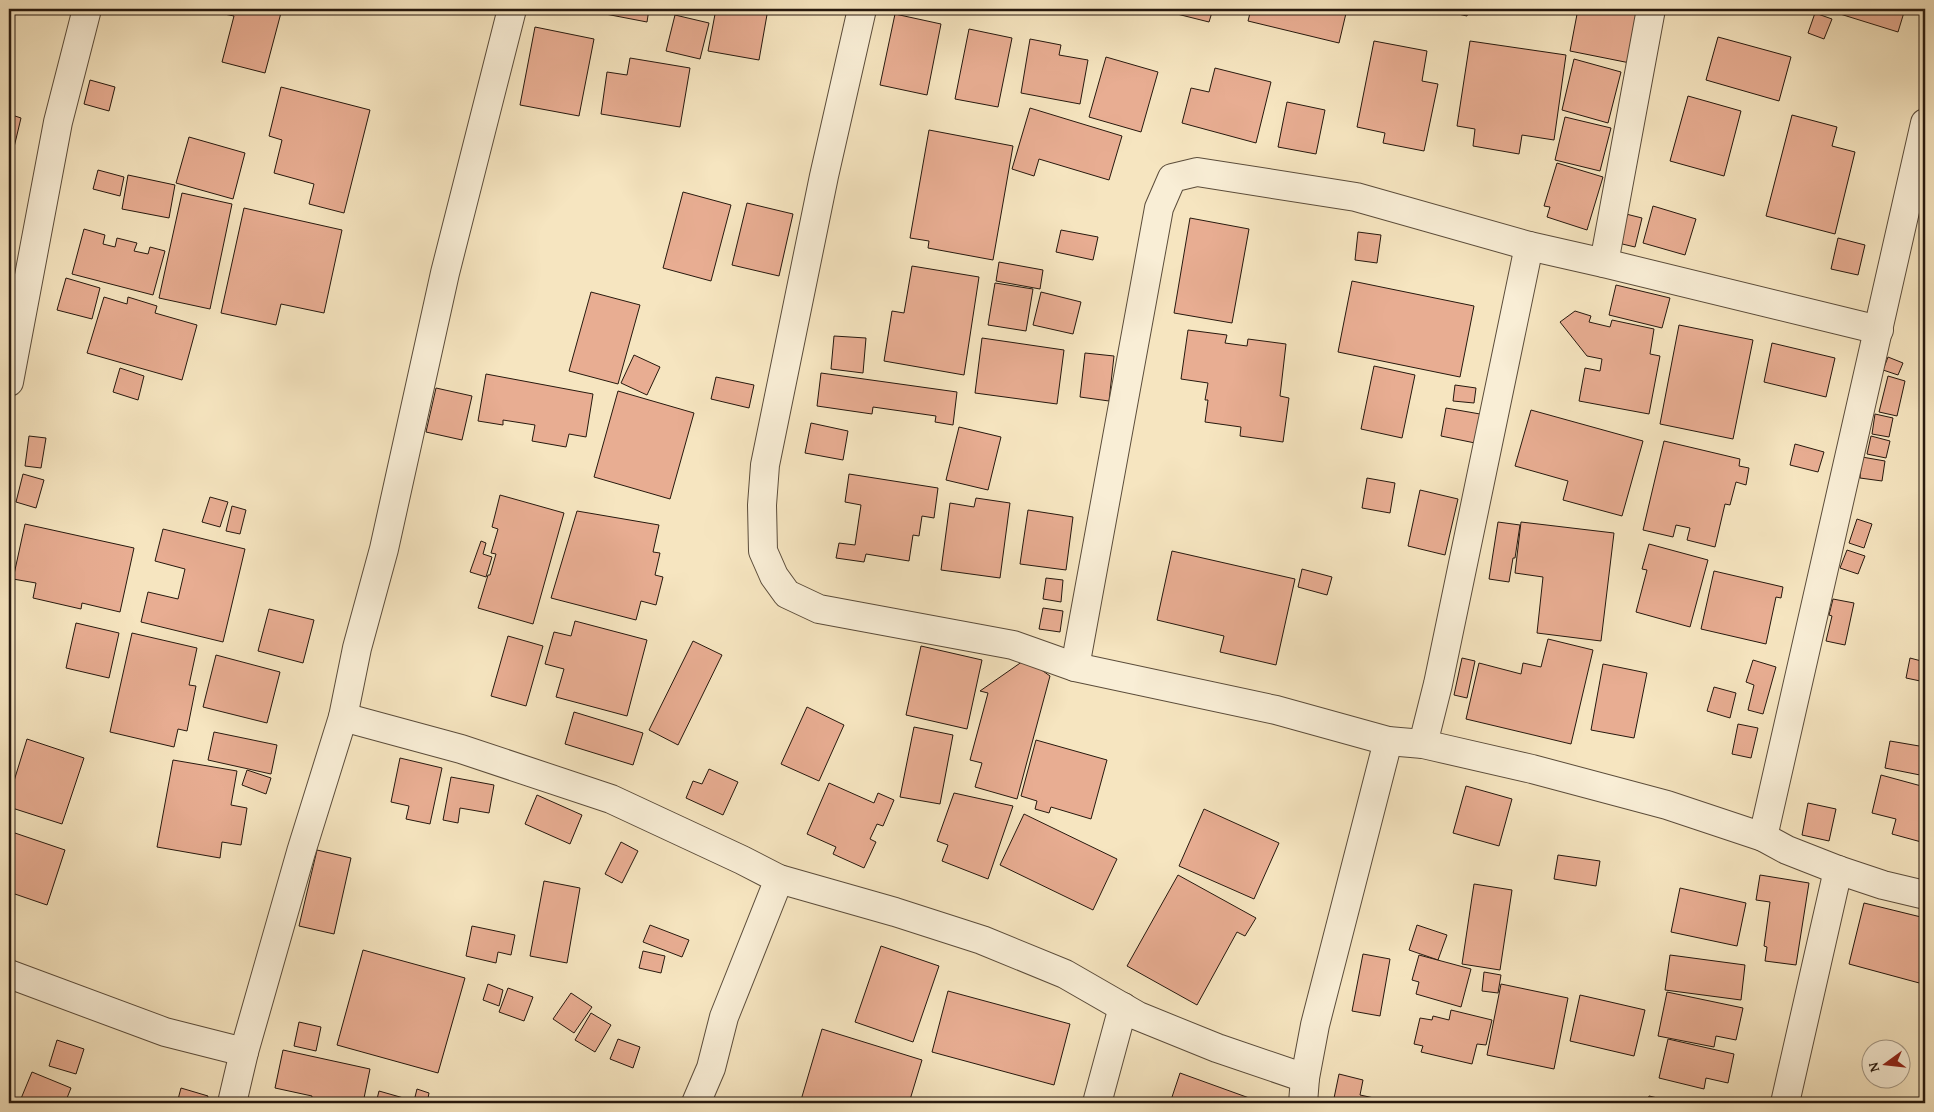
<svg xmlns="http://www.w3.org/2000/svg" width="1934" height="1112" viewBox="0 0 1934 1112" font-family="'Gentium Book Plus',serif">
<style>
.building{fill:#e8ad92;stroke:#27190e}
.lines{fill:none;stroke-linecap:round;stroke-linejoin:round}
.street-casing{stroke:#5b4c3a;stroke-width:30}
.street{stroke:#f9eed6;stroke-width:28}
</style>
<rect width="100%" height="100%" fill="#f6e5c0"/>
<filter id="stains"><feTurbulence type="fractalNoise" baseFrequency=".004" numOctaves="4"/><feColorMatrix values="0 0 0 0 .2 0 0 0 0 .09 0 0 0 0 .02 0 0 0 .5 -.17"/></filter>
<radialGradient id="worn" r=".72"><stop offset=".6" stop-color="#630" stop-opacity="0"/><stop offset="1" stop-color="#630" stop-opacity=".3"/></radialGradient>
<g class="building">
<path d="M225 9H282L265 73 222 62 234 16 224 14Z"/>
<path d="M596 9H649L647 22 595 12Z"/>
<path d="M716 9H768L759 60 708 51Z"/>
<path d="M746 9H757L755 13Z"/>
<path d="M1157 9H1213L1209 22Z"/>
<path d="M1251 9H1347L1339 43 1248 21Z"/>
<path d="M1436 9H1469L1467 16Z"/>
<path d="M1578 9H1641L1630 63 1570 51Z"/>
<path d="M1824 9H1905L1898 32Z"/>
<path d="M1815 13 1832 19 1824 39 1808 33Z"/>
<path d="M895 14 941 24 927 95 880 85Z"/>
<path d="M675 15 709 23 700 59 666 51Z"/>
<path d="M535 27 594 39 579 116 520 105Z"/>
<path d="M969 29 1012 38 998 107 955 99Z"/>
<path d="M1718 37 1791 57 1779 101 1706 80Z"/>
<path d="M1030 39 1061 45 1059 55 1088 60 1080 104 1021 93Z"/>
<path d="M1374 41 1427 51 1422 81 1438 84 1424 151 1383 143 1385 133 1357 127Z"/>
<path d="M1470 41 1566 55 1554 140 1522 135 1519 154 1473 146 1475 129 1457 126Z"/>
<path d="M1106 57 1158 72 1141 132 1089 117Z"/>
<path d="M630 58 690 68 680 127 601 114 607 72 627 75Z"/>
<path d="M1574 59 1621 72 1608 123 1562 110Z"/>
<path d="M1215 68 1271 82 1256 143 1182 123 1191 88 1209 92Z"/>
<path d="M90 80 115 87 109 111 84 104Z"/>
<path d="M281 87 370 110 344 213 309 204 314 184 274 173 282 140 269 136Z"/>
<path d="M1688 96 1741 111 1724 176 1670 161Z"/>
<path d="M1287 102 1325 110 1316 154 1278 147Z"/>
<path d="M1030 108 1122 136 1109 180 1039 159 1034 176 1012 169Z"/>
<path d="M9 114 21 118 10 164H9Z"/>
<path d="M1792 115 1837 127 1832 146 1855 152 1835 234 1766 216Z"/>
<path d="M1565 117 1611 128 1600 171 1555 160Z"/>
<path d="M929 130 1013 146 993 260 928 248 929 241 910 238Z"/>
<path d="M189 137 245 153 233 199 176 183Z"/>
<path d="M1557 163 1603 177 1587 230 1547 217 1550 207 1544 206Z"/>
<path d="M98 170 124 177 120 196 93 189Z"/>
<path d="M128 175 175 185 169 218 122 209Z"/>
<path d="M683 192 731 205 711 281 663 268Z"/>
<path d="M182 193 232 204 210 309 159 298Z"/>
<path d="M747 203 793 214 779 276 732 265Z"/>
<path d="M1653 206 1696 219 1685 255 1643 243Z"/>
<path d="M244 208 342 230 324 313 281 304 276 325 221 313Z"/>
<path d="M1622 213 1642 218 1635 247 1614 242Z"/>
<path d="M1190 218 1249 229 1232 323 1174 313Z"/>
<path d="M84 229 105 235 103 244 115 247 117 238 137 243 134 251 148 254 150 247 165 251 153 295 72 274Z"/>
<path d="M1061 230 1098 237 1093 260 1056 252Z"/>
<path d="M1358 232 1381 235 1377 263 1355 260Z"/>
<path d="M1838 238 1865 245 1858 275 1831 269Z"/>
<path d="M999 262 1043 270 1040 289 996 281Z"/>
<path d="M912 266 979 277 964 375 884 361 892 311 904 313Z"/>
<path d="M66 278 100 288 92 319 57 310Z"/>
<path d="M1352 281 1474 306 1460 377 1338 352Z"/>
<path d="M995 283 1033 289 1026 331 988 325Z"/>
<path d="M1616 285 1670 298 1662 328 1609 315Z"/>
<path d="M591 292 640 305 618 384 569 371Z"/>
<path d="M1041 292 1081 302 1073 334 1033 325Z"/>
<path d="M104 297 127 304 128 297 157 306 155 313 197 325 182 380 87 353Z"/>
<path d="M1575 311 1591 316 1589 322 1610 327 1612 320 1654 329 1650 354 1660 356 1649 414 1579 401 1585 368 1600 371 1602 359 1587 356 1560 322Z"/>
<path d="M1679 325 1753 340 1733 439 1660 424Z"/>
<path d="M1188 330 1227 335 1225 343 1247 346 1248 339 1286 344 1280 396 1289 398 1283 442 1240 436 1241 427 1205 422 1208 400H1205L1208 383 1181 379Z"/>
<path d="M834 336 866 338 863 373 831 369Z"/>
<path d="M982 338 1064 350 1057 404 975 393Z"/>
<path d="M1772 343 1835 358 1826 397 1764 382Z"/>
<path d="M1085 353 1114 356 1109 401 1080 397Z"/>
<path d="M634 355 660 367 647 395 621 383Z"/>
<path d="M1888 357 1903 363 1898 375 1883 370Z"/>
<path d="M1374 366 1415 375 1402 438 1361 429Z"/>
<path d="M120 368 144 376 138 400 113 392Z"/>
<path d="M821 373 957 392 953 425 935 422 936 416 873 407 872 414 817 406Z"/>
<path d="M486 374 593 394 586 437 569 434 566 447 532 441 535 425 503 420V425L478 421Z"/>
<path d="M1888 376 1905 381 1897 416 1879 412Z"/>
<path d="M716 377 754 385 749 408 711 399Z"/>
<path d="M1455 385 1476 388 1474 403 1453 401Z"/>
<path d="M436 388 472 396 462 440 426 432Z"/>
<path d="M618 391 694 413 670 499 594 477Z"/>
<path d="M1446 408 1480 414 1475 443 1441 436Z"/>
<path d="M1531 410 1643 441 1622 516 1563 500 1568 481 1515 466Z"/>
<path d="M1875 414 1893 418 1889 437 1872 434Z"/>
<path d="M811 423 848 431 843 460 805 453Z"/>
<path d="M959 427 1001 437 988 490 946 480Z"/>
<path d="M29 436 46 438 41 468 25 466Z"/>
<path d="M1871 436 1890 441 1886 458 1867 454Z"/>
<path d="M1664 441 1740 459 1739 466 1749 468 1746 485 1736 482 1730 505 1725 504 1715 547 1687 540 1690 528 1676 525 1673 537 1643 530Z"/>
<path d="M1795 444 1824 452 1818 472 1790 465Z"/>
<path d="M1862 457 1885 461 1882 481 1860 478Z"/>
<path d="M23 474 44 480 36 508 16 502Z"/>
<path d="M849 474 938 488 934 518 922 516 919 536 913 535 909 561 866 554 864 562 836 558 839 543 855 545 861 505 845 502Z"/>
<path d="M1367 478 1395 483 1390 513 1362 508Z"/>
<path d="M1420 490 1458 499 1445 555 1408 546Z"/>
<path d="M500 495 564 513 533 624 478 608 488 575H490L496 554 491 553 498 529 492 527Z"/>
<path d="M210 497 228 502 220 527 202 522Z"/>
<path d="M976 498 1010 503 1000 578 941 570 950 503 974 507Z"/>
<path d="M232 506 246 510 240 534 226 531Z"/>
<path d="M1028 510 1073 517 1066 570 1020 564Z"/>
<path d="M577 511 659 525 653 552 660 553 655 575 663 577 656 605 641 601 636 620 551 598Z"/>
<path d="M1857 519 1872 524 1864 548 1849 543Z"/>
<path d="M1498 522 1520 525 1515 558H1513L1509 582 1489 579Z"/>
<path d="M1521 522 1614 533 1601 641 1537 633 1543 577 1515 573Z"/>
<path d="M25 524 134 548 120 612 82 603 81 609 33 598 36 583 13 579Z"/>
<path d="M163 529 245 549 223 642 141 622 148 592 178 599 185 569 155 561Z"/>
<path d="M481 541 486 543 483 554 492 557 486 577 470 572Z"/>
<path d="M1649 544 1708 560 1690 627 1636 612 1647 570 1642 569Z"/>
<path d="M1847 550 1865 556 1858 574 1840 568Z"/>
<path d="M1172 551 1295 579 1276 665 1220 652 1224 636 1157 620Z"/>
<path d="M1302 569 1332 577 1327 595 1298 587Z"/>
<path d="M1714 571 1783 587 1781 598 1776 597 1766 644 1701 629Z"/>
<path d="M1046 578 1063 580 1061 602 1043 599Z"/>
<path d="M1833 599 1854 603 1845 645 1826 641 1832 616 1829 615Z"/>
<path d="M1043 608 1063 611 1060 632 1039 629Z"/>
<path d="M269 609 314 620 303 663 258 651Z"/>
<path d="M575 621 647 640 627 716 556 697 564 669 545 664 554 632 571 636Z"/>
<path d="M76 623 119 633 109 678 66 668Z"/>
<path d="M132 633 197 648 189 685 196 686 187 731 178 729 174 747 110 732Z"/>
<path d="M508 636 543 646 526 706 491 696Z"/>
<path d="M1548 639 1593 650 1571 744 1466 719 1479 663 1521 674 1523 663 1541 667Z"/>
<path d="M693 641 722 655 678 745 649 730Z"/>
<path d="M921 646 982 660 967 729 906 715Z"/>
<path d="M216 655 280 672 267 723 203 707Z"/>
<path d="M1462 658 1475 661 1467 698 1454 695Z"/>
<path d="M1910 658 1925 662V682L1906 678Z"/>
<path d="M1026 659 1050 676 1017 799 975 787 982 763 970 760 988 693 980 691Z"/>
<path d="M1753 660 1776 667 1763 714 1748 710 1754 685 1746 682Z"/>
<path d="M1603 664 1647 673 1634 738 1591 730Z"/>
<path d="M1714 687 1736 693 1730 718 1707 711Z"/>
<path d="M807 707 844 725 819 781 781 764Z"/>
<path d="M574 712 643 733 633 765 565 744Z"/>
<path d="M1738 724 1758 728 1751 758 1732 754Z"/>
<path d="M914 727 953 735 940 804 900 797Z"/>
<path d="M214 732 277 745 271 774 208 760Z"/>
<path d="M27 739 84 758 62 824 9 807V797Z"/>
<path d="M1036 740 1107 760 1091 819 1051 807 1049 813 1035 809 1037 801 1021 796Z"/>
<path d="M1890 741 1925 747V776L1885 768Z"/>
<path d="M400 758 442 768 430 824 406 819 409 806 391 802Z"/>
<path d="M173 760 237 771 231 805 247 808 241 845 222 842 220 858 157 847Z"/>
<path d="M709 769 738 782 723 815 686 798 693 781 702 784Z"/>
<path d="M247 770 271 778 266 794 242 785Z"/>
<path d="M1881 775 1925 787V843L1892 834 1896 819 1872 813Z"/>
<path d="M451 777 494 785 489 813 460 808 458 823 443 820Z"/>
<path d="M829 783 874 803 878 793 894 800 883 826 877 824 870 839 876 842 864 868 833 854 836 847 807 834Z"/>
<path d="M1466 786 1512 799 1499 846 1453 833Z"/>
<path d="M954 793 1013 806 988 879 942 861 948 845 937 841Z"/>
<path d="M537 795 582 815 570 844 525 824Z"/>
<path d="M1808 803 1836 809 1829 841 1802 835Z"/>
<path d="M1204 809 1279 843 1254 899 1179 866Z"/>
<path d="M1024 814 1117 859 1093 910 1000 865Z"/>
<path d="M9 831 65 850 47 905 9 892Z"/>
<path d="M621 842 638 851 622 883 605 874Z"/>
<path d="M317 850 351 858 334 934 299 926Z"/>
<path d="M1558 855 1600 861 1596 886 1554 879Z"/>
<path d="M1178 875 1256 918 1245 936 1237 932 1197 1005 1127 966Z"/>
<path d="M1760 875 1809 883 1796 965 1765 961 1767 947 1764 946 1770 902 1756 900Z"/>
<path d="M544 881 580 888 567 963 530 956Z"/>
<path d="M1474 884 1512 890 1500 970 1462 964Z"/>
<path d="M1680 888 1746 903 1737 946 1671 932Z"/>
<path d="M1864 903 1925 918V975L1923 984 1849 964Z"/>
<path d="M650 925 689 940 682 957 643 942Z"/>
<path d="M1417 925 1447 935 1438 960 1409 950Z"/>
<path d="M472 926 515 935 511 955 498 952 496 963 466 956Z"/>
<path d="M881 946 939 966 913 1042 855 1022Z"/>
<path d="M363 950 465 978 438 1073 337 1045Z"/>
<path d="M643 951 665 956 661 973 639 968Z"/>
<path d="M1363 954 1390 959 1380 1016 1352 1011Z"/>
<path d="M1419 955 1471 969 1461 1007 1416 994 1419 982 1412 980Z"/>
<path d="M1670 955 1745 965 1741 1000 1665 990Z"/>
<path d="M1484 972 1501 975 1498 993 1482 991Z"/>
<path d="M488 984 503 990 499 1006 483 1000Z"/>
<path d="M1501 984 1568 998 1554 1069 1487 1055Z"/>
<path d="M508 988 533 997 524 1021 499 1012Z"/>
<path d="M948 991 1070 1024 1054 1085 932 1052Z"/>
<path d="M1667 992 1743 1008 1736 1040 1716 1036 1714 1047 1658 1036Z"/>
<path d="M571 993 592 1007 574 1033 553 1019Z"/>
<path d="M1580 995 1645 1010 1634 1056 1570 1041Z"/>
<path d="M1451 1010 1492 1020 1486 1045 1477 1044 1472 1064 1421 1052 1423 1046 1414 1044 1420 1018 1432 1020 1433 1016 1449 1020Z"/>
<path d="M591 1013 611 1025 595 1052 575 1040Z"/>
<path d="M299 1022 321 1027 316 1051 294 1046Z"/>
<path d="M822 1029 922 1060 909 1103H811L801 1100Z"/>
<path d="M618 1039 640 1047 633 1068 610 1059Z"/>
<path d="M1668 1039 1734 1054 1728 1083 1706 1078 1704 1089 1659 1078Z"/>
<path d="M57 1040 84 1049 76 1074 49 1066Z"/>
<path d="M283 1050 370 1069 363 1103H311L312 1096 275 1088Z"/>
<path d="M32 1072 71 1088 65 1103H24L20 1101Z"/>
<path d="M1180 1073 1263 1103H1170Z"/>
<path d="M1339 1074 1363 1080 1360 1095 1388 1101 1387 1103H1333Z"/>
<path d="M181 1088 208 1096 206 1103H177Z"/>
<path d="M417 1089 429 1093 427 1103H376L379 1091 414 1101Z"/>
<path d="M1649 1096 1679 1103H1647Z"/>
</g>
<g class="lines">
<defs>
<g id="street">
<path d="M862 9 824 176 765 465 762 505 763 551 774 576 787 594 819 609 1013 645 1075 667 1276 710 1388 741 1423 744 1532 769 1667 805 1763 837 1787 850 1838 870 1883 885 1925 895"/>
<path d="M1604 263 1651 9"/>
<path d="M9 382 58 122 87 9"/>
<path d="M1075 667 1159 208 1172 178 1197 172 1356 197 1529 246 1604 263 1879 330"/>
<path d="M343 717 461 749 611 799 742 860 779 879 895 912 982 940 1065 974 1138 1016 1217 1048 1305 1078"/>
<path d="M1423 744 1438 684 1529 246"/>
<path d="M1763 837 1925 123"/>
<path d="M9 974 165 1032 244 1052"/>
<path d="M232 1103 244 1052 301 852 343 717 357 648 384 549 445 273 512 9"/>
<path d="M696 1103 711 1068 724 1017 779 879"/>
<path d="M1097 1103 1123 1007"/>
<path d="M1303 1103 1305 1078 1315 1025 1388 741"/>
<path d="M1785 1103 1838 870"/>
</g>
</defs>
<use href="#street" class="street-casing"/>
<use href="#street" class="street"/>
</g>
<rect width="1934" height="1112" fill="none" stroke="#f6e5c0" stroke-width="30"/>
<rect x="10" y="10" width="1914" height="1092" fill="none" stroke="#27190e" stroke-width="2.5"/>
<rect x="15" y="15" width="1904" height="1082" fill="none" stroke="#27190e"/>
<g transform="translate(1886 1064) rotate(255)"><circle r="24" fill="#f9eed6" stroke="#a59986"/>
<path d="M0-4L9 19L0 12L-9 19Z" fill="#8f2418"/>
<text y="-8" font-size="14" font-weight="bold" text-anchor="middle" fill="#27190e">N</text>
</g>
<rect width="100%" height="100%" filter="url(#stains)"/>
<rect width="100%" height="100%" fill="url(#worn)"/>
</svg>
